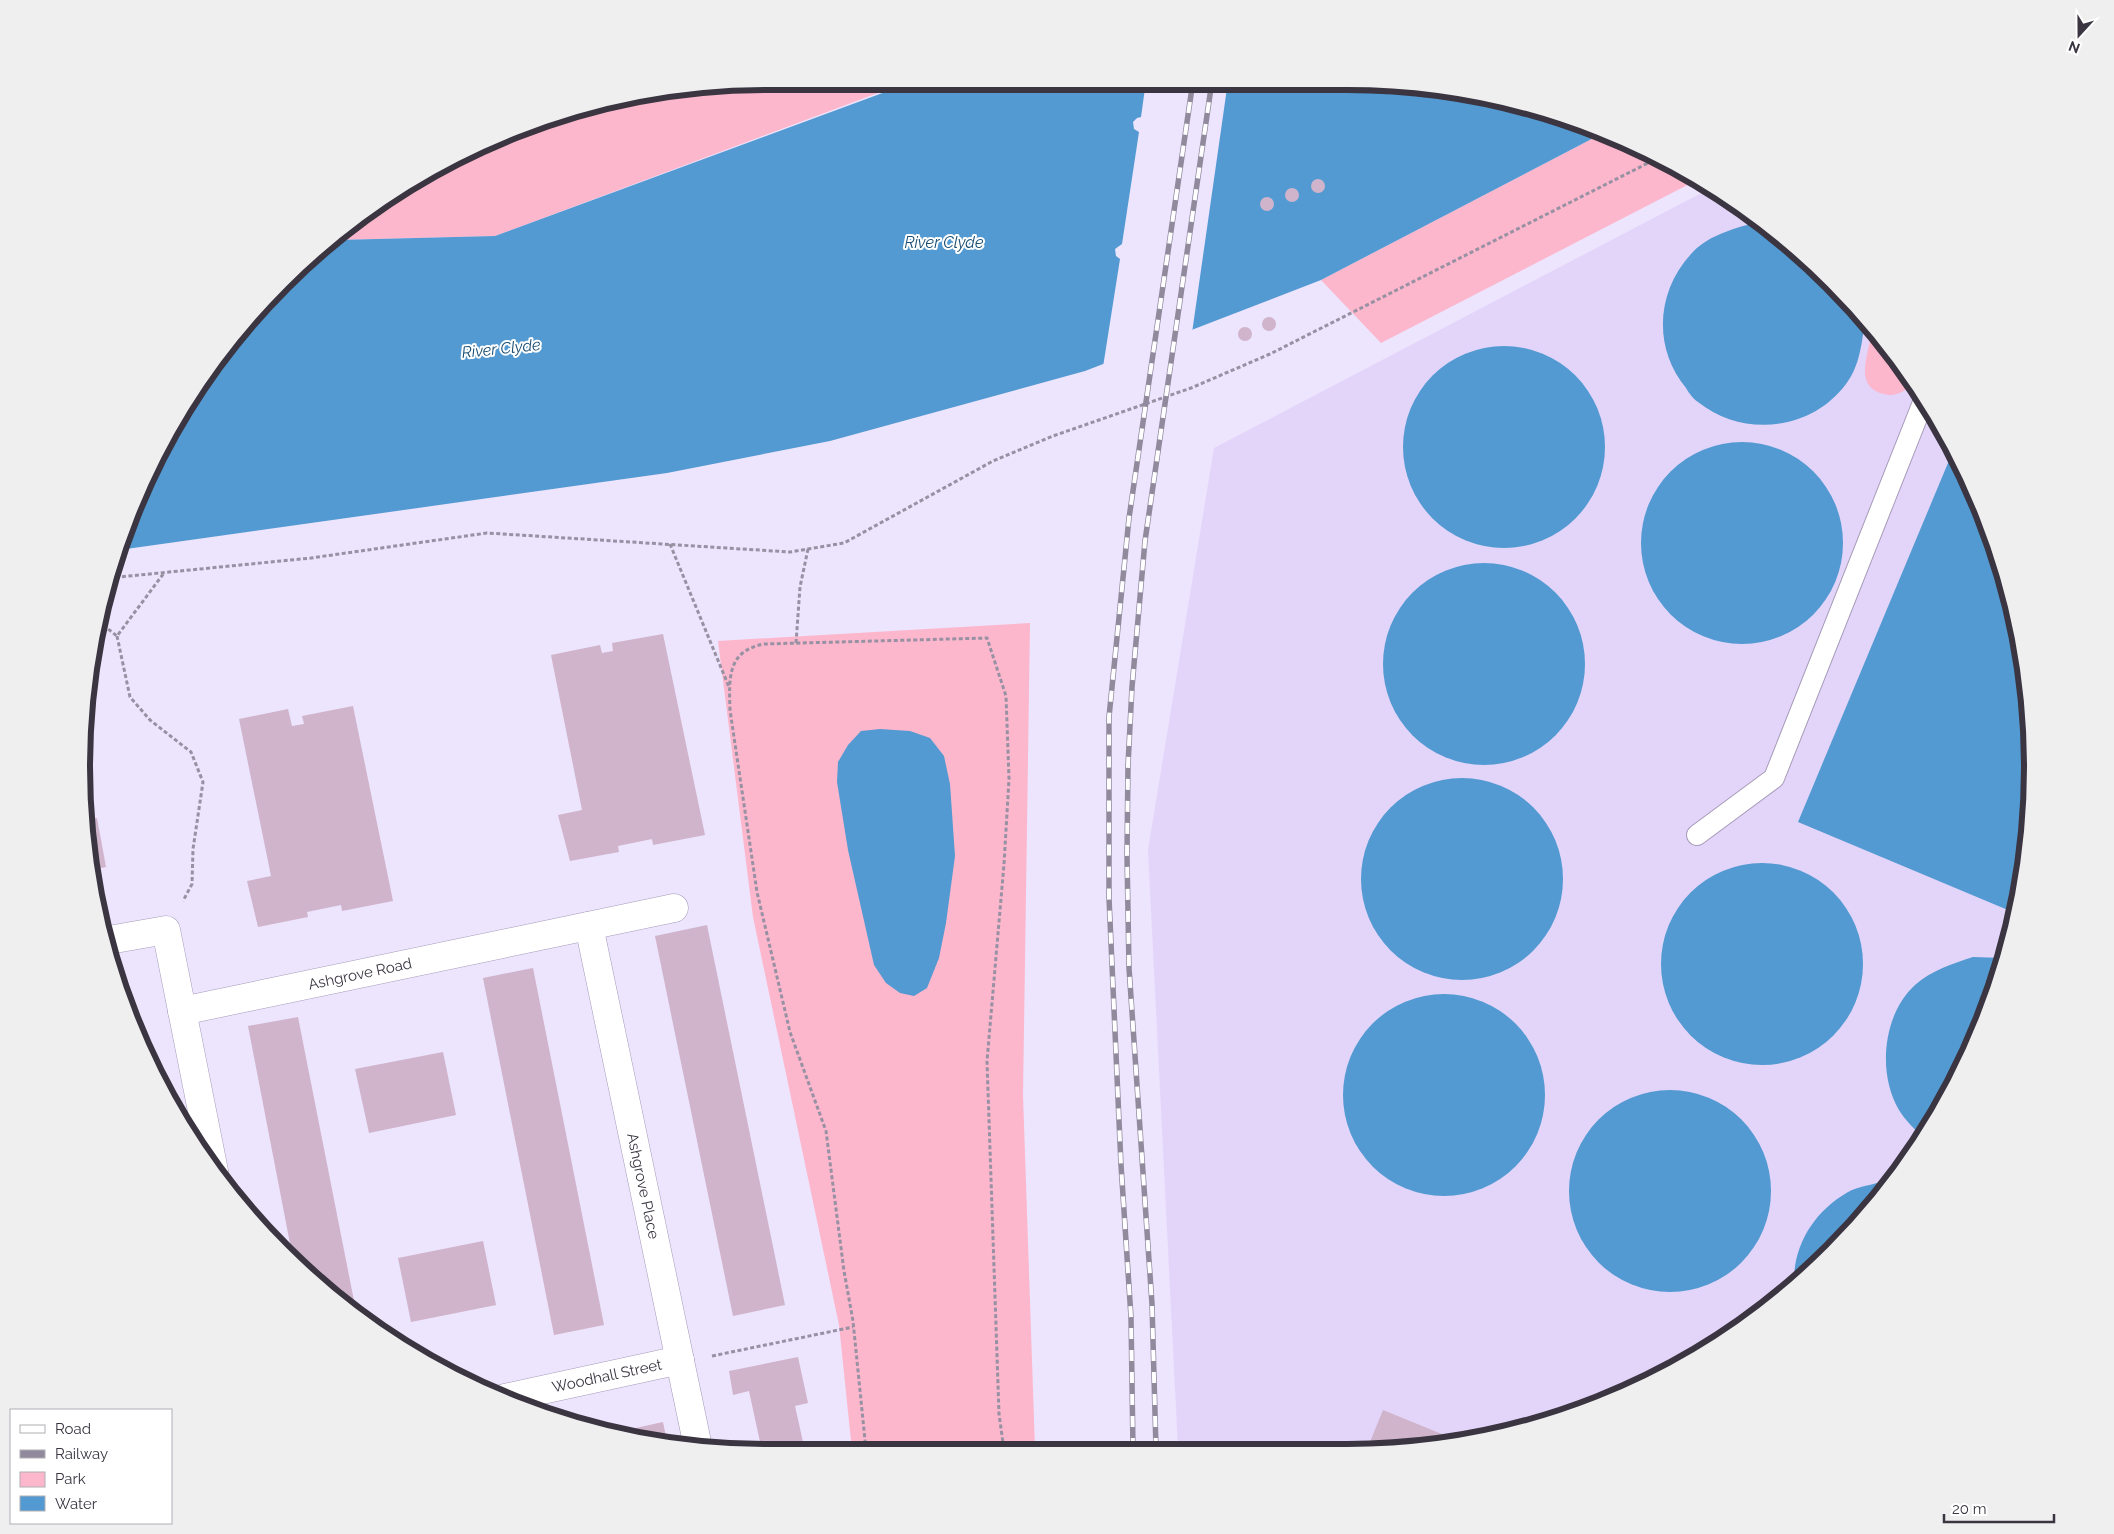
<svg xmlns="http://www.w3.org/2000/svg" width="2114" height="1534" viewBox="0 0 2114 1534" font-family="Raleway,sans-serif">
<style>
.built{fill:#e3d5fa}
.green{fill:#fcb7cc}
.water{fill:#539ad2}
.pier{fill:#ede4fd}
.building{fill:#cfb4cb}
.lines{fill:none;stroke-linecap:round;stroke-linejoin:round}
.service-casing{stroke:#a69bb8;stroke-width:22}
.minor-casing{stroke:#a69bb8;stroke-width:29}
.path{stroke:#9891a3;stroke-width:3;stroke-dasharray:4 2.5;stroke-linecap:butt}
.service{stroke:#fff;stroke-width:20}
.minor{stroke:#fff;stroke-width:28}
.rail-casing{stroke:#918a9d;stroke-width:5.5}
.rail{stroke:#fff;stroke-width:4;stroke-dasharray:11;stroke-linecap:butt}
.labels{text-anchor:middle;stroke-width:4;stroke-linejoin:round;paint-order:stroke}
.street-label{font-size:15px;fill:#3a3541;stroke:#fff}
.water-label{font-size:16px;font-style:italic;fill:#194d73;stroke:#fff}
.rim{fill:none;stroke:#3a3541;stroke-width:6}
</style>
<rect width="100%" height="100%" fill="#ede4fd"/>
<path class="built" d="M1711 188 1799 251 1863 315 1941 424 1996 547 2027 678 2031 812 2009 945 1962 1071 1891 1185 1799 1283 1728 1337 1610 1400 1437 1447 1178 1448 1148 850 1214 448Z"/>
<g class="green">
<path d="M767 81H910L495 236 337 240 386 197 504 134 589 105Z"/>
<path d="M1605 132 1690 173 1699 179 1381 343 1321 280Z"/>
<path d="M1872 327 1912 384C1905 392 1895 397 1884 394 1851 386 1871 351 1872 327Z"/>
<path d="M1030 623 1023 1095 1035 1449 852 1450 839 1325 753 917 718 641Z"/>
</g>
<g class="water">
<path d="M915 81H1347L1481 94 1605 132 1321 280 1085 371 830 441 667 473 119 550 152 464 251 315 337 240 495 236Z"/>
<path d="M1750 224H1761L1799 251 1863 315 1865 320C1862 342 1860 366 1846 384 1811 431 1743 438 1698 402 1693 399 1689 393 1686 388 1653 348 1656 292 1691 254 1706 237 1729 230 1750 224Z"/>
<circle cx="1504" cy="447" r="101"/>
<circle cx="1742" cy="543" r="101"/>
<path d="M1953 451 1996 547 2027 678 2031 812 2015 913 1798 822Z"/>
<circle cx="1484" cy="664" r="101"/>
<path d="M880 729 910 731 930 738 944 756 950 784 955 856 946 923 939 958 927 988 914 996 900 993 886 983 874 965 848 850 837 782 838 762 848 745 861 731Z"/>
<circle cx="1462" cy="879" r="101"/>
<circle cx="1762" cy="964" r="101"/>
<path d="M1973 957 2004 958 1962 1071 1921 1136C1914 1128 1904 1119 1899 1110 1877 1073 1883 1014 1915 985 1932 970 1952 964 1973 957Z"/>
<circle cx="1444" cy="1095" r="101"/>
<circle cx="1670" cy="1191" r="101"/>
<path d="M1881 1182 1892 1183 1794 1287C1792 1247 1813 1212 1848 1192 1857 1187 1870 1185 1881 1182Z"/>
</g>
<path class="pier" d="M1146 81H1228L1192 333 1103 367 1120 259 1116 256 1115 249 1122 244 1139 132 1134 129 1133 122 1137 118 1141 117Z"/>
<g class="building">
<circle cx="1318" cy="186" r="7"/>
<circle cx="1292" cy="195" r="7"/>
<circle cx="1267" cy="204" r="7"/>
<circle cx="1269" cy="324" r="7"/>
<circle cx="1245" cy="334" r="7"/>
<path d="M663 634 705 835 653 845 652 839 618 846 619 852 570 861 558 815 582 810 551 655 600 645 602 653 613 651 612 643Z"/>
<path d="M353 706 393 901 342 911 341 905 307 912 308 917 258 927 247 881 271 876 239 719 288 709 292 726 304 724 302 716Z"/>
<path d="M97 818 106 867 91 870 87 857V820Z"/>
<path d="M707 925 785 1305 733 1316 655 936Z"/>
<path d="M533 968 604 1325 554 1335 483 978Z"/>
<path d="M298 1017 357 1316 349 1311 293 1259 248 1026Z"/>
<path d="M443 1052 456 1115 369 1133 355 1069Z"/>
<path d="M483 1241 496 1305 411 1322 398 1258Z"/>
<path d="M798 1357 808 1403 795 1406 805 1451H762L749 1391 733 1395 729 1371Z"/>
<path d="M1383 1410 1459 1441 1437 1447H1368Z"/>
<path d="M663 1422 667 1442 613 1433Z"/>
</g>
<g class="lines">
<defs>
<path id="service" d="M1697 835 1774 778 1924 400"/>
<g id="minor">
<path d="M589 926 698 1447"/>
<path d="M109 940 166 930 214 1171"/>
<path d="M182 1011 674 908"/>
<path d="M505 1398 680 1360"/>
</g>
</defs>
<use href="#service" class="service-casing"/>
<use href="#minor" class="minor-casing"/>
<g class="path">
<path d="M670 544 729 687"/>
<path d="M109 578 311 558 487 533 790 552 844 543 993 461 1053 436 1191 388 1270 354 1658 158"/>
<path d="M98 621 117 636 164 573"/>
<path d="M117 636 130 697 150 720 191 752 203 782 193 849 192 884 183 901"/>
<path d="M796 643 800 587 808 549"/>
<path d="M712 1356 853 1327"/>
<path d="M866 1450 853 1321 844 1271 826 1131 790 1032 757 892 730 710C729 678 727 651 764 644L987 638 1006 696 1009 779 1004 864 987 1061 999 1414 1004 1450"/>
</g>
<use href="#service" class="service"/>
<use href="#minor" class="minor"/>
<defs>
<g id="rail">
<path d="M1133 1449 1131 1317 1121 1165 1109 898V717L1129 518 1193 81"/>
<path d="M1156 1449 1152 1304 1129 968 1127 855 1128 765 1132 687 1145 541 1212 81"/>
</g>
</defs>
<use href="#rail" class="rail-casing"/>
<use href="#rail" class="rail"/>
</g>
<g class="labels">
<g class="street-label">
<text transform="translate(360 974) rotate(-12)" y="5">Ashgrove Road</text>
<text transform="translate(643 1186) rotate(78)" y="5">Ashgrove Place</text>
<text transform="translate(607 1376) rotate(-12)" y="5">Woodhall Street</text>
</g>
<g class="water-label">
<text x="944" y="248">River Clyde</text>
<text transform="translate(501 348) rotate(-6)" y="6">River Clyde</text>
</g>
</g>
<path d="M0 0H2114V1534H0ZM767 90H1347A677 677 0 0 1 2024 767V767A677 677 0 0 1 1347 1444H767A677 677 0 0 1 90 767V767A677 677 0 0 1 767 90Z" fill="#efeff0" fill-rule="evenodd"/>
<path class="rim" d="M767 90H1347A677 677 0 0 1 2024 767V767A677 677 0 0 1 1347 1444H767A677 677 0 0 1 90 767V767A677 677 0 0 1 767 90Z"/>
<rect x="10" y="1409" width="162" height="115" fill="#ffffff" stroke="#b0aeb3"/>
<rect x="20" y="1425" width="25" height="8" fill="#ffffff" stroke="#b0aeb3"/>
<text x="55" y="1434" font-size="15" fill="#3a3541">Road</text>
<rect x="20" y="1450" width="25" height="8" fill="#918a9d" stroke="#b0aeb3"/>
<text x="55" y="1459" font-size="15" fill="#3a3541">Railway</text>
<rect x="20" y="1472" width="25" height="15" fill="#fcb7cc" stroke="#b0aeb3"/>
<text x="55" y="1484" font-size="15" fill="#3a3541">Park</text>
<rect x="20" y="1496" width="25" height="15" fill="#539ad2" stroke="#b0aeb3"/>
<text x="55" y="1509" font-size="15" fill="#3a3541">Water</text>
<g transform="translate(2079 35) rotate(201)" stroke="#ffffff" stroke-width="4" paint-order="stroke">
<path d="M0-4L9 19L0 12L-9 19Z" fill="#3a3541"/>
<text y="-8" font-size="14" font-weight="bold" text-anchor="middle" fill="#3a3541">N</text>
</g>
<path d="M1944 1514v8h110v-8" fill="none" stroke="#3a3541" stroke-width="2.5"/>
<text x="1952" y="1514" font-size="15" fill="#3a3541" stroke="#ffffff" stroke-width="4" paint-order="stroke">20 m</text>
</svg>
